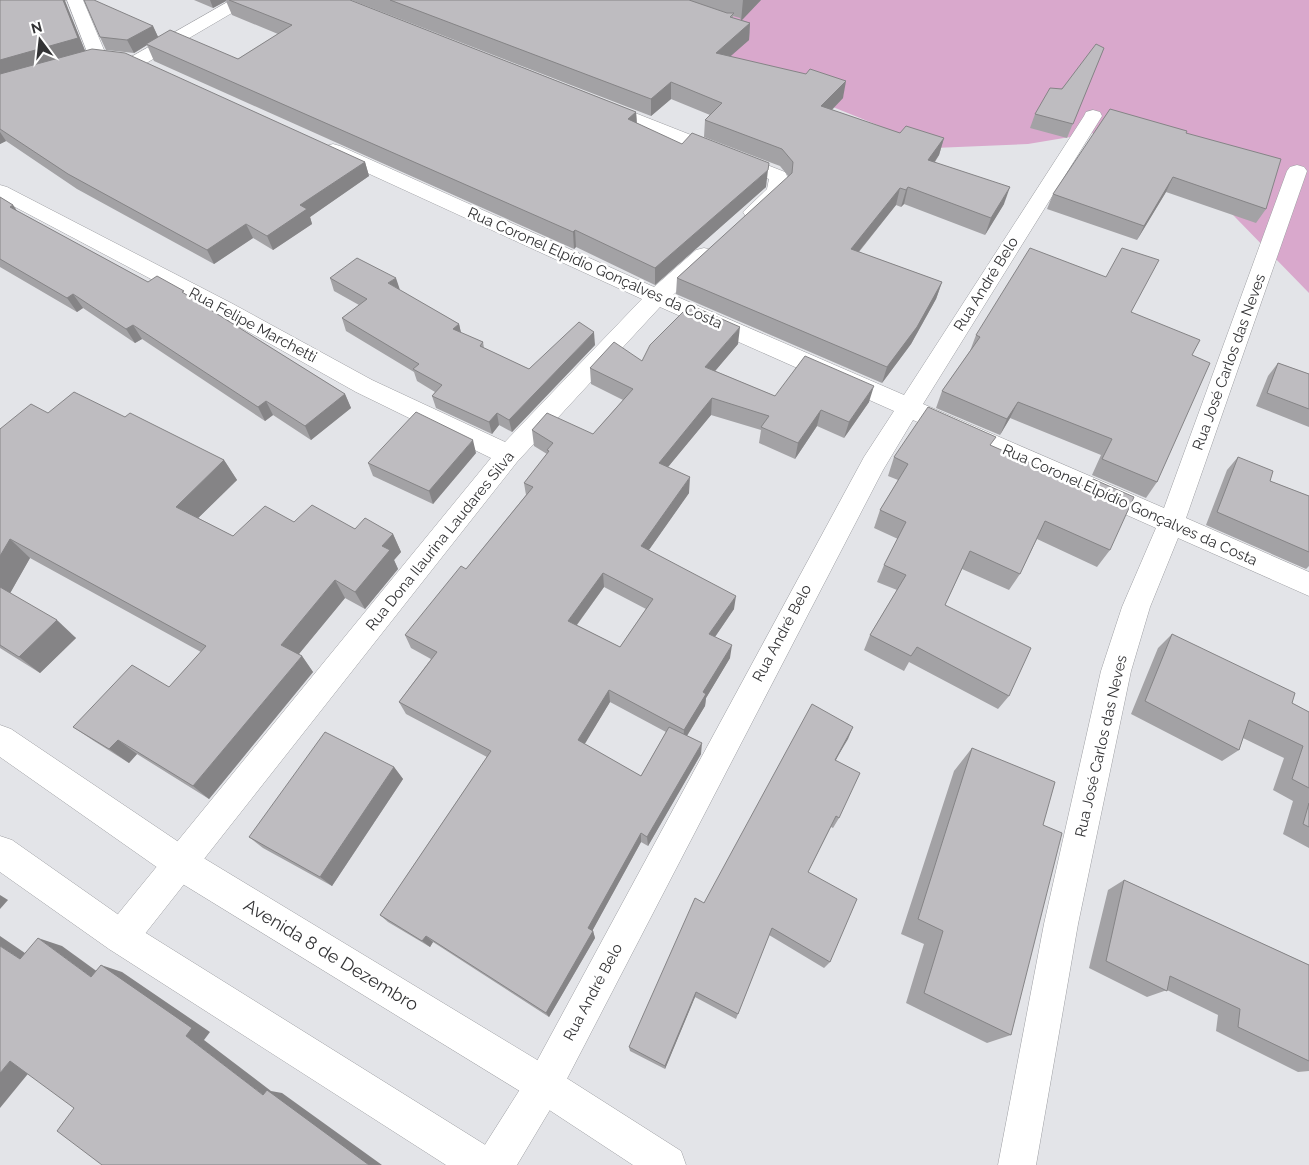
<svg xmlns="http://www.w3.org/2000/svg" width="1309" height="1165" viewBox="0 0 1309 1165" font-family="Raleway,sans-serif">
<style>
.green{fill:#d9a8cc}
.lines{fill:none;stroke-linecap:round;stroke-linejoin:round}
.street-casing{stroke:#9e9fa3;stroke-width:1}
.secondary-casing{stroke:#9e9fa3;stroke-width:1}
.street{fill:#fff;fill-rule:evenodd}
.secondary{fill:#fff;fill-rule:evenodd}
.wall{fill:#a3a2a5;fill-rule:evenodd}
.shaded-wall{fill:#858486}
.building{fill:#bebcc0;stroke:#858486;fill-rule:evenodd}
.labels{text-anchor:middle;stroke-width:5;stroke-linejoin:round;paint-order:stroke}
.street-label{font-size:15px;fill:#333335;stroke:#fff}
.near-street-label{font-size:18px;fill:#333335;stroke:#fff}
</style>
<rect width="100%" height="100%" fill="#e3e4e8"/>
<path class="green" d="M657 0H1309V293L1198 179 1112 130 1028 144 934 148 705 55Z"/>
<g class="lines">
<defs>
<g id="street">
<path d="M67 0H83L107 57 104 61 98 62 92 61 89 57Z"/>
<path d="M231 0H251L249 3 143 65 137 66 131 65 128 61 131 57Z"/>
<path d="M602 100 785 172C796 187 768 218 754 218 752 218 747 217 746 217L743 212 767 189 769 179 595 110 593 106 595 102Z"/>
<path d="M1093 110 1100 112 1102 116 923 404 1164 508 1287 171 1290 167 1297 165 1304 167 1307 171 1186 518 1309 572V596L1178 538 1150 607 1131 671 1078 924 1036 1165H998L1044 924 1101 671 1122 607 1156 528 913 420 883 470 557 1098 517 1165H476L481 1151 531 1072 864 457 894 411 660 307 517 462 133 949 121 954 109 949 104 937 109 925 491 458 356 392 217 314 0 199V185L7 187 233 304 372 380 505 442 642 299 326 154 323 150 326 146 333 144 340 146 654 287 696 250 704 248 712 250 715 255 712 260 673 295 904 395 1084 116 1086 112Z"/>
</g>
<g id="secondary">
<path d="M0 725 11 729 192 851 557 1072 681 1151 686 1165H633L531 1098 168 875 0 757Z"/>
<path d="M0 836 12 840 133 925 495 1151 500 1165H446L109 949 0 872Z"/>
</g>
</defs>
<use href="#street" class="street-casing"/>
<use href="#secondary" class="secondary-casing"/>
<use href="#street" class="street"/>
<use href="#secondary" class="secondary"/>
</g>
<g class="wall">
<path d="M0 0 65 1 85 51 365 162 369 176 310 217 312 224 273 250 253 238 214 264 77 189 6 141 0 144Z"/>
<path d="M194 0H350L636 112 637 123 766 187 655 285 576 247 574 249 154 61 147 45 134 53 106 50 100 37 153 26 158 37 238 59 278 34 232 15 226 1 213 8Z"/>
<path d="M351 0H761L742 20 750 23 749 40 730 56 843 98 832 110 900 133 944 138 939 155 935 162 1004 204 985 235 904 204 901 207 896 205 859 252 942 282 936 299 911 344 882 383 676 294 677 278 789 177 780 166 704 137 705 120 710 115 671 99 651 116ZM733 16 740 18 741 20 733 18Z"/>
<path d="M1104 48 1067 138 1030 128 1035 114Z"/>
<path d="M1186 133 1266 209 1256 223 1166 192 1137 240 1047 209 1053 194Z"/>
<path d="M0 197 13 205 17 211 148 282 185 294 345 394 351 408 311 440 273 415 265 421 142 339 135 343 83 308 77 312 0 267Z"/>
<path d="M330 278 399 290 459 324 461 333 483 342 484 348 529 369 595 345 512 432 499 425 492 434 436 408 432 396 435 392 417 381 414 372 346 331 342 318 359 305 334 291Z"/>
<path d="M1131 312 1192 355 1157 482 1146 498 1092 475 1101 455 1010 418 1000 435 936 408 942 391 970 351 976 335Z"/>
<path d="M738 344 715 371 775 396 869 402 844 438 817 426 795 459 759 443 761 430 711 415 668 467 689 493 649 550 734 609 715 637 730 658 706 698 705 706 687 736 701 754 648 846 641 842 592 931H593L595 938 549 1017 433 942 430 947 388 922 380 915 487 757 406 714 399 702 431 659 411 648 405 635 466 569 526 495 524 483 547 454 534 446 532 430 593 434 623 400 591 384 590 368 642 361ZM604 587 646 609 620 647 577 625ZM610 702 666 732 641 776 584 744Z"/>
<path d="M1278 363 1309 374V427L1256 406 1268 376Z"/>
<path d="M48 413 125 417 224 460 237 480 198 518 233 536 294 522 355 529 393 534 401 552 394 560 398 569 365 609 345 598 299 654 302 656 313 672 209 799 137 754 129 763 94 741 73 727 169 687 201 652 30 558 10 593 76 638 40 673 0 648V429Z"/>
<path d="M992 446 1087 488 1093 479 1110 550 1097 567 1037 539 1020 574 1009 590 962 569 945 605 1009 696 998 709 909 662 904 671 864 650 870 635 897 590 877 582 884 565 898 539 874 528 880 510 898 480 888 476 894 457Z"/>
<path d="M476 453 433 504 373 476 368 463Z"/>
<path d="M1238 457 1270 481 1309 496V566L1306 569 1206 525 1227 470Z"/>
<path d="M1172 634 1292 703 1309 712V848L1283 834 1293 801 1273 790 1284 758 1243 738 1239 750 1222 761 1131 714 1158 648Z"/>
<path d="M853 727 836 760 839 818 833 828 831 827 808 872 830 962 824 968 769 935 738 1014 736 1019 695 997 665 1069 630 1051 629 1047 704 903Z"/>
<path d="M972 748 1043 825 1011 1035 987 1043 906 1003 924 944 901 934 954 771Z"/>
<path d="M394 767 403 779 332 886 263 848 249 837Z"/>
<path d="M1124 880 1309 965V1071L1298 1072 1216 1031 1218 1015 1167 990 1147 997 1089 968 1108 890Z"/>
</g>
<g class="shaded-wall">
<path d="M63 0H66L65 1 86 53 0 77V60Z"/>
<path d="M210 0H226V1L213 8Z"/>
<path d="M743 0H761L741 21Z"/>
<path d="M750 23 749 40 715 70 716 53Z"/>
<path d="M153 26 159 39 146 44 147 45 134 53 127 40Z"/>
<path d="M846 81 843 98 819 123 821 106Z"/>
<path d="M671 82V99L651 116V99Z"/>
<path d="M636 112 637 129 628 119Z"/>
<path d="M0 132 6 141 0 144Z"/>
<path d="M944 138 939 155 924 177 928 160Z"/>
<path d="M365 162 369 176 310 217 312 224 273 250 267 236 300 205Z"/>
<path d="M768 170 766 187 655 285V268Z"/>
<path d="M1173 177 1166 192 1137 240 1144 226Z"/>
<path d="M908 187 904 204 901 207 906 190Z"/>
<path d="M1010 187 1004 204 985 235 991 218Z"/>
<path d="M900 188 896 205 847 266 851 249Z"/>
<path d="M13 205 23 220 10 207Z"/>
<path d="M246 224 253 238 214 264 207 250Z"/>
<path d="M575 230 576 247 574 249 573 232Z"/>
<path d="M396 278 400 290 388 283Z"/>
<path d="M942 282 936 299 911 344 882 383 887 367Z"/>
<path d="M73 294 83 308 77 312 67 298Z"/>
<path d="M459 324 462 337 453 329Z"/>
<path d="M133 325 142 339 135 343 126 329Z"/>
<path d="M740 327 738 344 704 384 705 367Z"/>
<path d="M594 332 595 345 512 432 509 420Z"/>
<path d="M874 386 869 402 844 438 849 422Z"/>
<path d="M345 394 351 408 311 440 305 426Z"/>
<path d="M712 398 711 415 658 479 659 463Z"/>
<path d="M266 401 273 415 265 421 258 407Z"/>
<path d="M1018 402 1010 418 1000 435 1007 419Z"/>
<path d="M821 410 817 426 795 459 798 443Z"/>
<path d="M497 413 499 425 492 434 489 422Z"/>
<path d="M473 440 476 453 433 504 429 491Z"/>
<path d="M224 460 237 480 190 526 176 507Z"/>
<path d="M690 477 689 493 641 561V546Z"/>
<path d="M393 534 401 552 394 560 398 569 365 609 355 592 382 546Z"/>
<path d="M10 539 30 558 8 597 0 590V556Z"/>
<path d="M603 573 604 587 570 634 568 621Z"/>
<path d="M335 580 345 598 293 661 281 645Z"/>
<path d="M736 596 734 609 708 647 709 634Z"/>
<path d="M57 620 76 638 40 673 19 657Z"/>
<path d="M732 645 730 658 706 698 705 706 683 742 684 730 703 692Z"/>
<path d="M302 656 313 672 209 799 193 786Z"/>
<path d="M609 690 610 702 580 752 578 740Z"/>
<path d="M853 727 848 739 829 771Z"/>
<path d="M118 740 137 754 129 763 109 749Z"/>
<path d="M702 743 701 754 648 846 647 837Z"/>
<path d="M394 767 403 779 332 886 320 877Z"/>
<path d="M641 833V842L590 935 588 928Z"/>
<path d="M0 895 8 900 0 909Z"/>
<path d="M593 931 595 938 549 1017 546 1013Z"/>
<path d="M0 936 44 966 20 959 0 946Z"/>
<path d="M426 936 433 942 430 947 422 941Z"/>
<path d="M38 938 62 946 113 983 91 977Z"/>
<path d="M101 965 122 972 210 1032 204 1040 271 1091 282 1093 382 1165H369L263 1095 186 1036Z"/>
<path d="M696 992 695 997 665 1069V1066Z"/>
<path d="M10 1061 36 1064 0 1108V1073Z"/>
</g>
<g class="building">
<path d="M0 0H63L78 38 0 60Z"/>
<path d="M84 0H94L153 26 127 40 100 37Z"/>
<path d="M229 0H350L636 112 628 119 682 144 692 133 769 163 768 170 655 268 575 230 573 232 146 44 170 30 238 59 292 25Z"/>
<path d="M390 0H689L727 13H734L730 17 750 23 716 53 806 74 810 69 846 81 821 106 900 133 906 126 944 138 928 160 1010 187 991 218 908 187 906 190 900 188 851 249 942 282 917 327 887 367 677 278 792 173 793 162 782 149 705 120 722 103 671 82 651 99Z"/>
<path d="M1096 44 1104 48 1073 124 1035 114 1050 88 1062 89Z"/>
<path d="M92 49 125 53 365 162 300 205 307 209 267 236 246 224 207 250 68 174 0 129V74Z"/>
<path d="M1110 109 1187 131 1186 133 1281 159 1266 209 1173 177 1144 226 1053 194Z"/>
<path d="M0 197 13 205 10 207 148 282 157 276 184 291 182 292 345 394 305 426 266 401 258 407 133 325 126 329 73 294 67 298 0 259Z"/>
<path d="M1030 248 1106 277 1122 248 1159 260 1131 312 1200 340 1192 355 1210 363 1157 482 1102 459 1112 439 1018 402 1007 419 942 391 980 337 976 335Z"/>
<path d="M357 258 396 278 388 283 459 324 453 329 483 342 480 346 529 369 579 322 594 332 509 420 497 413 489 422 432 396 442 385 413 369 419 364 342 318 367 299 330 278Z"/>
<path d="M690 305 740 327 705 367 775 396 805 356 874 386 849 422 821 410 798 443 761 427 769 416 712 398 659 463 690 477 641 546 736 596 709 634 732 645 703 692 706 694 684 730 609 690 578 740 641 776 669 727 702 743 647 837 641 833 588 928 593 931 546 1013 426 936 422 941 380 915 491 751 399 702 437 652 405 635 461 566 466 569 533 487 524 483 549 451 547 450 553 443 532 430 547 413 593 434 633 389 590 368 614 342 642 361 650 345ZM603 573 653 599 620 647 568 621Z"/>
<path d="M1278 363 1309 374V409L1267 393Z"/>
<path d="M74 392 125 417 130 413 224 460 176 507 233 536 265 506 294 522 312 505 355 529 365 518 393 534 382 546 390 550 355 592 335 580 281 645 302 656 193 786 118 740 109 749 73 727 132 665 169 687 206 646 10 539 0 556V429L31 404 48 413Z"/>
<path d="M928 407 996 437 990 445 1088 488 1093 479 1134 497 1110 550 1045 521 1020 574 970 551 945 605 1031 648 1009 696 917 647 911 656 870 635 906 575 884 565 906 522 880 510 908 464 894 457Z"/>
<path d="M416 412 473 440 429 491 368 463Z"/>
<path d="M1238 457 1273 471 1270 481 1309 496V552L1217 512Z"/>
<path d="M0 587 57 620 19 657 0 645Z"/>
<path d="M1172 634 1295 693 1292 703 1309 712V788L1292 779 1303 746 1249 720 1239 750 1145 701Z"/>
<path d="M812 704 853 727 835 760 860 773 839 818 836 816 808 872 857 899 830 962 772 928 738 1014 696 992 665 1066 629 1047 695 898 704 903Z"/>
<path d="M325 732 394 767 320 877 249 837Z"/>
<path d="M972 748 1055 782 1043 825 1062 833 1011 1035 924 993 943 931 918 919Z"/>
<path d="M1309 803V827L1303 824Z"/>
<path d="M1124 880 1309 965V1061L1238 1027 1240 1009 1170 976 1167 991 1106 961Z"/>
<path d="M38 938 91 977 101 965 192 1028 186 1036 263 1095 267 1090 369 1165H102L57 1131 74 1108 10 1061 0 1073V946L20 959Z"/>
</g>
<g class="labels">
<g class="street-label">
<text transform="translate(595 268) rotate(24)" y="5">Rua Coronel Elpídio Gonçalves da Costa</text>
<text transform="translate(986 284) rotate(-58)" y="5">Rua André Belo</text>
<text transform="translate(253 325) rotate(28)" y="5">Rua Felipe Marchetti</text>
<text transform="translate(1229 362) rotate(-70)" y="5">Rua José Carlos das Neves</text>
<text transform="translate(1130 505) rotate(24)" y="5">Rua Coronel Elpídio Gonçalves da Costa</text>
<text transform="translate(440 541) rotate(-51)" y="5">Rua Dona Ilaurina Laudares Silva</text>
<text transform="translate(782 633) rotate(-62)" y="5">Rua André Belo</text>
<text transform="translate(1101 746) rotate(-77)" y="5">Rua José Carlos das Neves</text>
<text transform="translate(593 992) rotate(-62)" y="5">Rua André Belo</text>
</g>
<g class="near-street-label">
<text transform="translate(331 955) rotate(31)" y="6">Avenida 8 de Dezembro</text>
</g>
</g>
<g transform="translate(40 40) rotate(345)" stroke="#ffffff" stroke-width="4" paint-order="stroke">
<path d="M0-4L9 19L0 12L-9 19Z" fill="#333335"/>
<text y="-8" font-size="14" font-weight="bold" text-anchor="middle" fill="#333335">N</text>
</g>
</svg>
